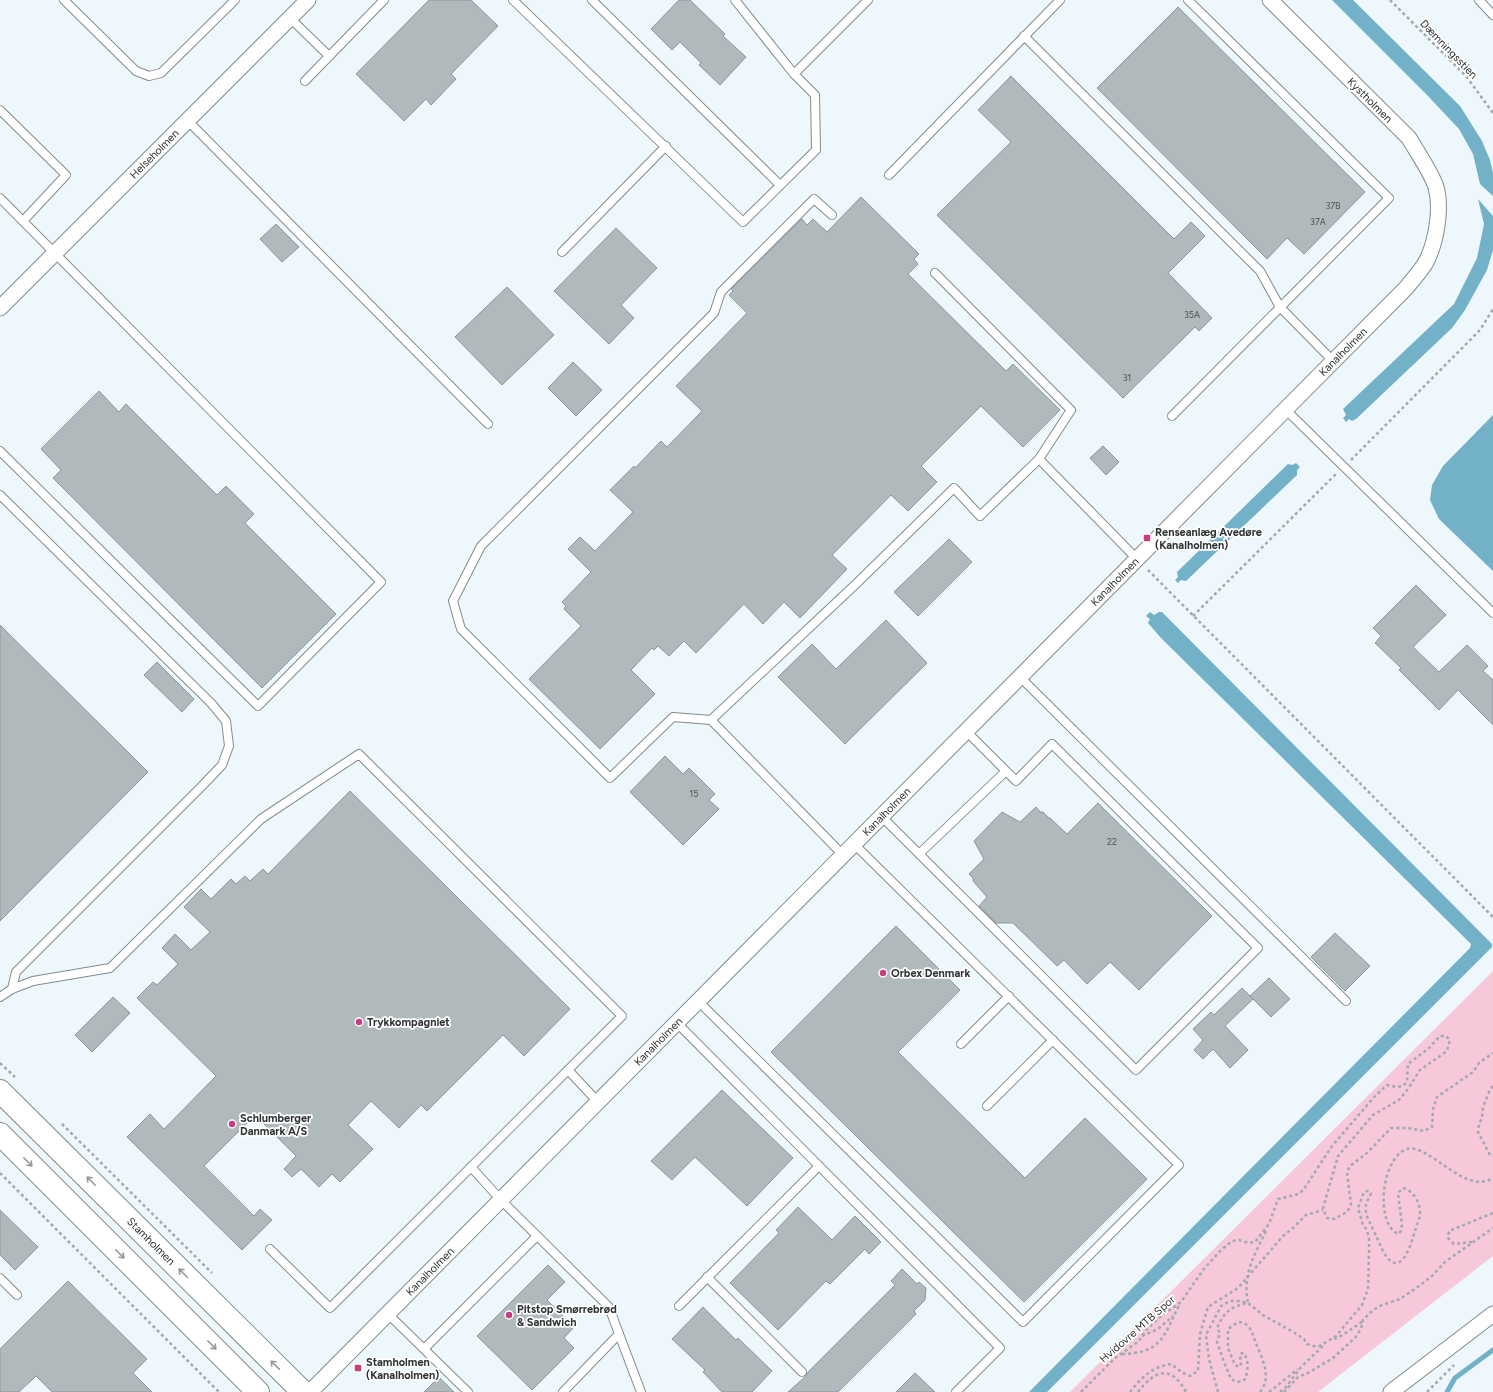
<svg xmlns="http://www.w3.org/2000/svg" width="1493" height="1392" viewBox="0 0 1493 1392" font-family="Figtree,sans-serif">
<style>
.green{fill:#f6c8d9}
.water{fill:#73b1c8}
.lines{fill:none;stroke-linecap:round;stroke-linejoin:round}
.stream{stroke:#73b1c8;stroke-width:5}
.building{fill:#b0babd;stroke:#8d969a}
.lane-casing{stroke:#828b8e;stroke-width:10}
.street-casing{stroke:#828b8e;stroke-width:17}
.secondary-casing{stroke:#828b8e;stroke-width:24}
.path{stroke:#a1a9ab;stroke-width:2.5;stroke-dasharray:3 3;stroke-linecap:butt}
.lane{stroke:#fff;stroke-width:8}
.street{stroke:#fff;stroke-width:15}
.secondary{stroke:#fff;stroke-width:22}
.oneway{stroke:#969899}
.poi-dot{fill:#c53f82;stroke:#fff;stroke-width:1.5}
.labels{text-anchor:middle;stroke-width:3.5;stroke-linejoin:round;paint-order:stroke}
.number-label{font-size:9px;fill:#4e5456}
.street-label{font-size:11px;fill:#2e3233;stroke:#fff}
.poi-label{font-size:11px;font-weight:bold;fill:#2e3233;stroke:#fff;text-anchor:start}
</style>
<rect width="100%" height="100%" fill="#eef8fc"/>
<path class="green" d="M1493 971V1256L1318 1392H1070Z"/>
<g class="water">
<path d="M1332 0H1353L1460 106 1482 141 1490 160 1493 173V196L1480 184 1473 154 1459 129 1427 95Z"/>
<path d="M1478 199 1493 216V250L1487 270 1465 310 1452 328 1356 419 1352 421 1349 419 1346 422 1343 418 1346 415 1343 409 1454 304 1477 258 1484 224Z"/>
<path d="M1493 415V571L1439 519 1430 500 1432 485 1443 466Z"/>
<path d="M1296 463 1300 467 1297 470V475L1186 581 1181 580 1178 583 1175 580 1178 577 1177 572 1288 464 1292 465Z"/>
<path d="M1150 612 1154 615 1159 612H1162L1492 944V947L1047 1392H1029L1470 948 1471 944 1161 638 1148 623 1150 619 1146 616Z"/>
</g>
<g class="lines">
<path class="stream" d="M1447 1392 1455 1378 1493 1350"/>
</g>
<g class="building">
<path d="M429 0H471L498 26 451 74 456 79 431 105 426 99 404 121 356 74Z"/>
<path d="M679 0H690L725 34 723 36 746 57 720 85 699 65 701 63 680 42 672 50 651 29Z"/>
<path d="M1178 7 1365 192 1304 254 1287 238 1267 259 1097 88Z"/>
<path d="M1011 76 1174 239 1191 222 1205 236 1168 273 1212 318 1199 331 1195 327 1123 398 937 215 1011 142 978 110Z"/>
<path d="M861 197 919 254 914 259 918 264 908 274 1006 371 1013 364 1060 410 1023 447 981 406 921 466 937 482 908 511 891 495 832 555 847 569 800 618 784 602 763 624 744 604 696 653 684 641 669 656 658 646 654 650 652 648 631 670 655 694 600 749 529 679 581 626 564 609 566 606 562 602 591 572 568 549 580 537 595 551 633 512 610 490 634 466 635 468 661 441 667 447 702 411 676 386 747 313 729 295 733 291 731 289 802 219 807 225 813 219 827 232Z"/>
<path d="M276 224 299 247 282 262 260 239Z"/>
<path d="M616 228 657 268 621 305 634 318 609 344 554 291Z"/>
<path d="M507 287 554 335 502 385 455 337Z"/>
<path d="M573 362 602 390 576 416 548 388Z"/>
<path d="M99 391 119 412 126 404 217 495 226 486 254 514 245 523 336 614 262 688 53 478 61 470 41 449Z"/>
<path d="M1103 446 1119 462 1106 475 1090 458Z"/>
<path d="M949 539 972 562 918 616 894 592Z"/>
<path d="M1416 585 1446 615 1413 647 1439 672 1467 645 1488 666 1483 671 1493 680V725L1458 690 1439 710 1399 670 1401 668 1375 643 1381 636 1373 628Z"/>
<path d="M886 620 927 663 845 744 778 677 812 644 836 669Z"/>
<path d="M0 625 148 772 0 921Z"/>
<path d="M157 662 194 699 182 712 144 675Z"/>
<path d="M665 756 683 774 689 768 715 794 709 800 719 809 683 845 630 792Z"/>
<path d="M350 791 570 1009 524 1056 503 1035 427 1111 421 1105 399 1128 371 1101 348 1125 373 1149 340 1182 332 1174 319 1187 301 1169 292 1177 284 1169 296 1156 255 1115 204 1166 254 1216 260 1209 272 1220 242 1250 127 1137 150 1114 164 1129 216 1076 137 998 153 982 157 985 178 964 162 948 175 934 191 950 210 932 184 907 201 889 211 899 231 879 236 884 245 876 250 881 263 869 268 874Z"/>
<path d="M1098 803 1212 916 1139 990 1110 962 1087 984 1064 960 1057 966 1013 923H996L979 906 987 897 973 881V878L969 874 984 859 974 841 1002 812 1020 822 1036 807 1040 812H1043L1049 818H1050L1067 834Z"/>
<path d="M896 926 960 990 898 1052 1025 1178 1085 1118 1147 1179 1024 1302 771 1052Z"/>
<path d="M1335 933 1370 966 1345 991 1311 957Z"/>
<path d="M1269 978 1290 999 1271 1017 1250 996Z"/>
<path d="M1242 988 1253 999 1225 1026 1248 1050 1230 1068 1213 1049 1203 1059 1194 1050 1203 1040 1193 1029 1211 1012 1214 1015Z"/>
<path d="M113 997 130 1013 92 1052 75 1035Z"/>
<path d="M722 1090 793 1158 747 1206 695 1157 672 1180 651 1161Z"/>
<path d="M798 1207 832 1240 855 1216 881 1242 869 1254 865 1249 830 1284 826 1281 778 1330 730 1283 779 1233 776 1230Z"/>
<path d="M0 1210 38 1247 15 1270 0 1255Z"/>
<path d="M548 1265 565 1282 547 1300 574 1327 564 1338 574 1348 532 1390 477 1336Z"/>
<path d="M902 1269 917 1284 919 1282 926 1288 925 1300 914 1311 916 1314 838 1392H788L806 1376 807 1373 895 1285 891 1281Z"/>
<path d="M68 1281 147 1359 133 1373 152 1392H52L36 1376 19 1392H0V1349Z"/>
<path d="M703 1307 736 1340 738 1338 772 1371 752 1392H722L703 1372 705 1370 672 1339Z"/>
<path d="M915 1373 935 1392H896Z"/>
<path d="M439 1377 454 1392H424Z"/>
</g>
<g class="lines">
<defs>
<g id="lane">
<path d="M64 0 136 71 149 76 161 73 235 0"/>
<path d="M513 0 743 222 816 150 815 95 794 74 735 0"/>
<path d="M592 0 780 185"/>
<path d="M1479 0 1493 15"/>
<path d="M290 18 329 56"/>
<path d="M1024 36 1260 271 1280 307 1333 361"/>
<path d="M794 74 868 0"/>
<path d="M305 81 384 0"/>
<path d="M0 110 66 175 23 221"/>
<path d="M188 121 488 424"/>
<path d="M889 175 1060 0"/>
<path d="M0 198 381 582 258 706 0 451"/>
<path d="M562 252 666 146"/>
<path d="M935 273 1071 410 1039 459"/>
<path d="M1285 409 1493 613"/>
<path d="M1172 416 1389 198 1188 0"/>
<path d="M0 495 211 703 226 721 229 746 222 765 202 786 16 972 12 989"/>
<path d="M1020 677 1346 1001"/>
<path d="M711 720 673 717 610 778 461 629 453 601 481 546 714 313 721 292 814 199 832 215"/>
<path d="M881 816 1136 1070 1258 948 1052 744 1016 781 966 731"/>
<path d="M919 854 1006 771"/>
<path d="M843 855 711 720 857 583 954 488 980 516 1039 459 1137 559"/>
<path d="M0 997 12 989 33 981 110 968 261 819 359 754 622 1016 330 1308 270 1249"/>
<path d="M698 1001 1023 1322 1179 1165 854 844"/>
<path d="M677 1023 1000 1348 956 1392"/>
<path d="M961 1044 1009 996"/>
<path d="M568 1070 598 1102"/>
<path d="M987 1106 1053 1040"/>
<path d="M471 1167 501 1200 609 1307 619 1334"/>
<path d="M707 1277 802 1372"/>
<path d="M0 1278 17 1295"/>
<path d="M679 1306 819 1166"/>
<path d="M388 1314 468 1392"/>
<path d="M424 1349 537 1236"/>
<path d="M563 1392 619 1334 641 1392"/>
</g>
<g id="street">
<path id="s1" d="M0 308 308 0"/>
<path id="s2" d="M310 1392 1407 287C1413 279 1421 271 1426 262 1436 243 1442 209 1436 187 1431 172 1417 152 1409 138L1270 0"/>
<path d="M1391 1392 1493 1314"/>
</g>
<g id="secondary">
<path id="s3" d="M0 1091 303 1392"/>
<path d="M0 1134 258 1392"/>
</g>
</defs>
<use href="#lane" class="lane-casing"/>
<use href="#street" class="street-casing"/>
<use href="#secondary" class="secondary-casing"/>
<g class="path">
<path d="M1390 0 1466 76 1493 113"/>
<path d="M1351 460 1480 330 1493 309"/>
<path d="M1148 570 1493 917"/>
<path d="M1193 616 1336 474"/>
<path d="M0 1063 15 1077"/>
<path d="M1493 1086 1489 1092 1483 1107 1482 1118 1479 1124 1478 1132 1490 1155 1493 1156"/>
<path d="M62 1124 212 1273"/>
<path d="M0 1173 219 1392"/>
<path d="M1472 1242 1454 1244 1448 1238 1449 1231 1493 1213"/>
<path d="M1142 1336 1158 1329 1173 1316"/>
<path d="M1334 1339 1343 1335 1363 1321"/>
<path d="M1122 1354C1163 1353 1164 1335 1180 1303"/>
<path d="M1081 1392 1114 1359 1139 1341 1146 1330 1161 1316 1181 1302 1203 1270 1221 1250 1232 1241 1239 1240 1249 1243 1255 1242 1269 1224 1278 1199 1299 1194 1304 1189 1332 1146 1375 1096 1387 1085 1397 1087 1403 1086 1407 1082 1408 1064 1429 1048 1440 1036H1446L1450 1040 1447 1051 1420 1070 1408 1089 1399 1100 1373 1115 1338 1156 1323 1208 1327 1218 1334 1219 1347 1212 1351 1205 1347 1172 1350 1166 1367 1153 1391 1128H1408L1424 1131 1432 1127 1433 1109 1437 1097 1473 1072 1479 1063 1493 1053"/>
<path d="M1130 1392C1140 1379 1153 1366 1171 1364L1183 1373 1190 1376 1198 1371 1200 1334 1208 1307 1238 1288 1283 1236 1293 1228 1306 1215 1323 1210"/>
<path d="M1138 1392C1155 1370 1171 1364 1186 1392"/>
<path d="M1218 1392 1209 1359 1206 1335 1221 1306 1230 1301H1239L1248 1303 1263 1315 1295 1333 1304 1339 1307 1344 1313 1346H1320L1336 1336 1362 1305 1368 1289 1369 1251V1238L1367 1230 1363 1225 1358 1208 1364 1192 1368 1191 1371 1193C1370 1197 1368 1199 1367 1202 1362 1213 1372 1225 1376 1236 1380 1243 1385 1261 1395 1263 1407 1264 1413 1236 1416 1228 1417 1223 1420 1219 1420 1214 1421 1204 1413 1190 1403 1188L1398 1193 1402 1225 1401 1231 1398 1234C1374 1222 1382 1157 1407 1149 1429 1143 1465 1196 1493 1178"/>
<path d="M1260 1392C1273 1377 1261 1356 1255 1341 1253 1335 1252 1330 1247 1325 1244 1323 1241 1322 1238 1322L1228 1329V1348L1235 1365 1239 1367 1241 1364 1240 1355 1242 1353 1245 1354 1248 1365 1246 1378 1243 1381 1237 1382 1231 1379 1224 1362 1217 1342 1220 1333 1217 1328C1224 1312 1231 1306 1248 1303 1242 1274 1255 1254 1267 1229"/>
<path d="M1269 1392 1298 1369"/>
<path d="M1280 1392 1286 1387 1301 1367 1324 1345"/>
<path d="M1284 1392 1298 1377 1308 1373 1333 1358 1355 1338 1361 1329 1363 1320 1373 1310 1382 1305 1400 1299 1419 1286 1432 1276 1445 1262 1493 1228"/>
<path d="M1427 1392 1454 1365"/>
</g>
<use href="#lane" class="lane"/>
<use href="#street" class="street"/>
<use href="#secondary" class="secondary"/>
</g>
<defs><path id="oneway-shaft" d="M-6 0H5M1.5-3L5.5 0L1.5 3" fill="none" stroke-width="1.6" stroke-linecap="round" stroke-linejoin="round"/></defs>
<g class="oneway">
<use href="#oneway-shaft" transform="translate(28 1162) rotate(45)"/>
<use href="#oneway-shaft" transform="translate(91 1181) rotate(-135)"/>
<use href="#oneway-shaft" transform="translate(120 1254) rotate(45)"/>
<use href="#oneway-shaft" transform="translate(183 1273) rotate(-135)"/>
<use href="#oneway-shaft" transform="translate(212 1345) rotate(45)"/>
<use href="#oneway-shaft" transform="translate(275 1365) rotate(-136)"/>
</g>
<g class="poi-dot">
<rect x="1143" y="534" width="8" height="8" rx="2"/>
<circle cx="883" cy="973" r="4"/>
<circle cx="359" cy="1022" r="4"/>
<circle cx="232" cy="1124" r="4"/>
<circle cx="509" cy="1315" r="4"/>
<rect x="354" y="1364" width="8" height="8" rx="2"/>
</g>
<g class="labels">
<g class="number-label">
<text x="1333" y="209">37B</text>
<text x="1318" y="225">37A</text>
<text x="1192" y="318">35A</text>
<text x="1127" y="381">31</text>
<text x="694" y="797">15</text>
<text x="1112" y="845">22</text>
</g>
<g class="street-label">
<text transform="translate(1449 49) rotate(46)" y="4">Dæmningsstien</text>
<text transform="translate(1370 100) rotate(45)" y="4">Kystholmen</text>
<text dy="4" stroke="none"><textPath href="#s1" startOffset="218">Helseholmen</textPath></text>
<text dy="4" stroke="none"><textPath href="#s2" startOffset="1466">Kanalholmen</textPath></text>
<text dy="4" stroke="none"><textPath href="#s2" startOffset="1142">Kanalholmen</textPath></text>
<text dy="4" stroke="none"><textPath href="#s2" startOffset="818">Kanalholmen</textPath></text>
<text dy="4" stroke="none"><textPath href="#s2" startOffset="494">Kanalholmen</textPath></text>
<text dy="4" stroke="none"><textPath href="#s3" startOffset="213">Stamholmen</textPath></text>
<text dy="4" stroke="none"><textPath href="#s2" startOffset="170">Kanalholmen</textPath></text>
<text transform="translate(1137 1329) rotate(-41)" y="4">Hvidovre MTB Spor</text>
</g>
<g class="poi-label">
<text x="1155" y="536">Renseanlæg Avedøre<tspan x="1155" dy="13">(Kanalholmen)</tspan></text>
<text x="891" y="977">Orbex Denmark</text>
<text x="367" y="1026">Trykkompagniet</text>
<text x="240" y="1122">Schlumberger<tspan x="240" dy="13">Danmark A/S</tspan></text>
<text x="517" y="1313">Pitstop Smørrebrød<tspan x="517" dy="13">&amp; Sandwich</tspan></text>
<text x="366" y="1366">Stamholmen<tspan x="366" dy="13">(Kanalholmen)</tspan></text>
</g>
</g>
</svg>
